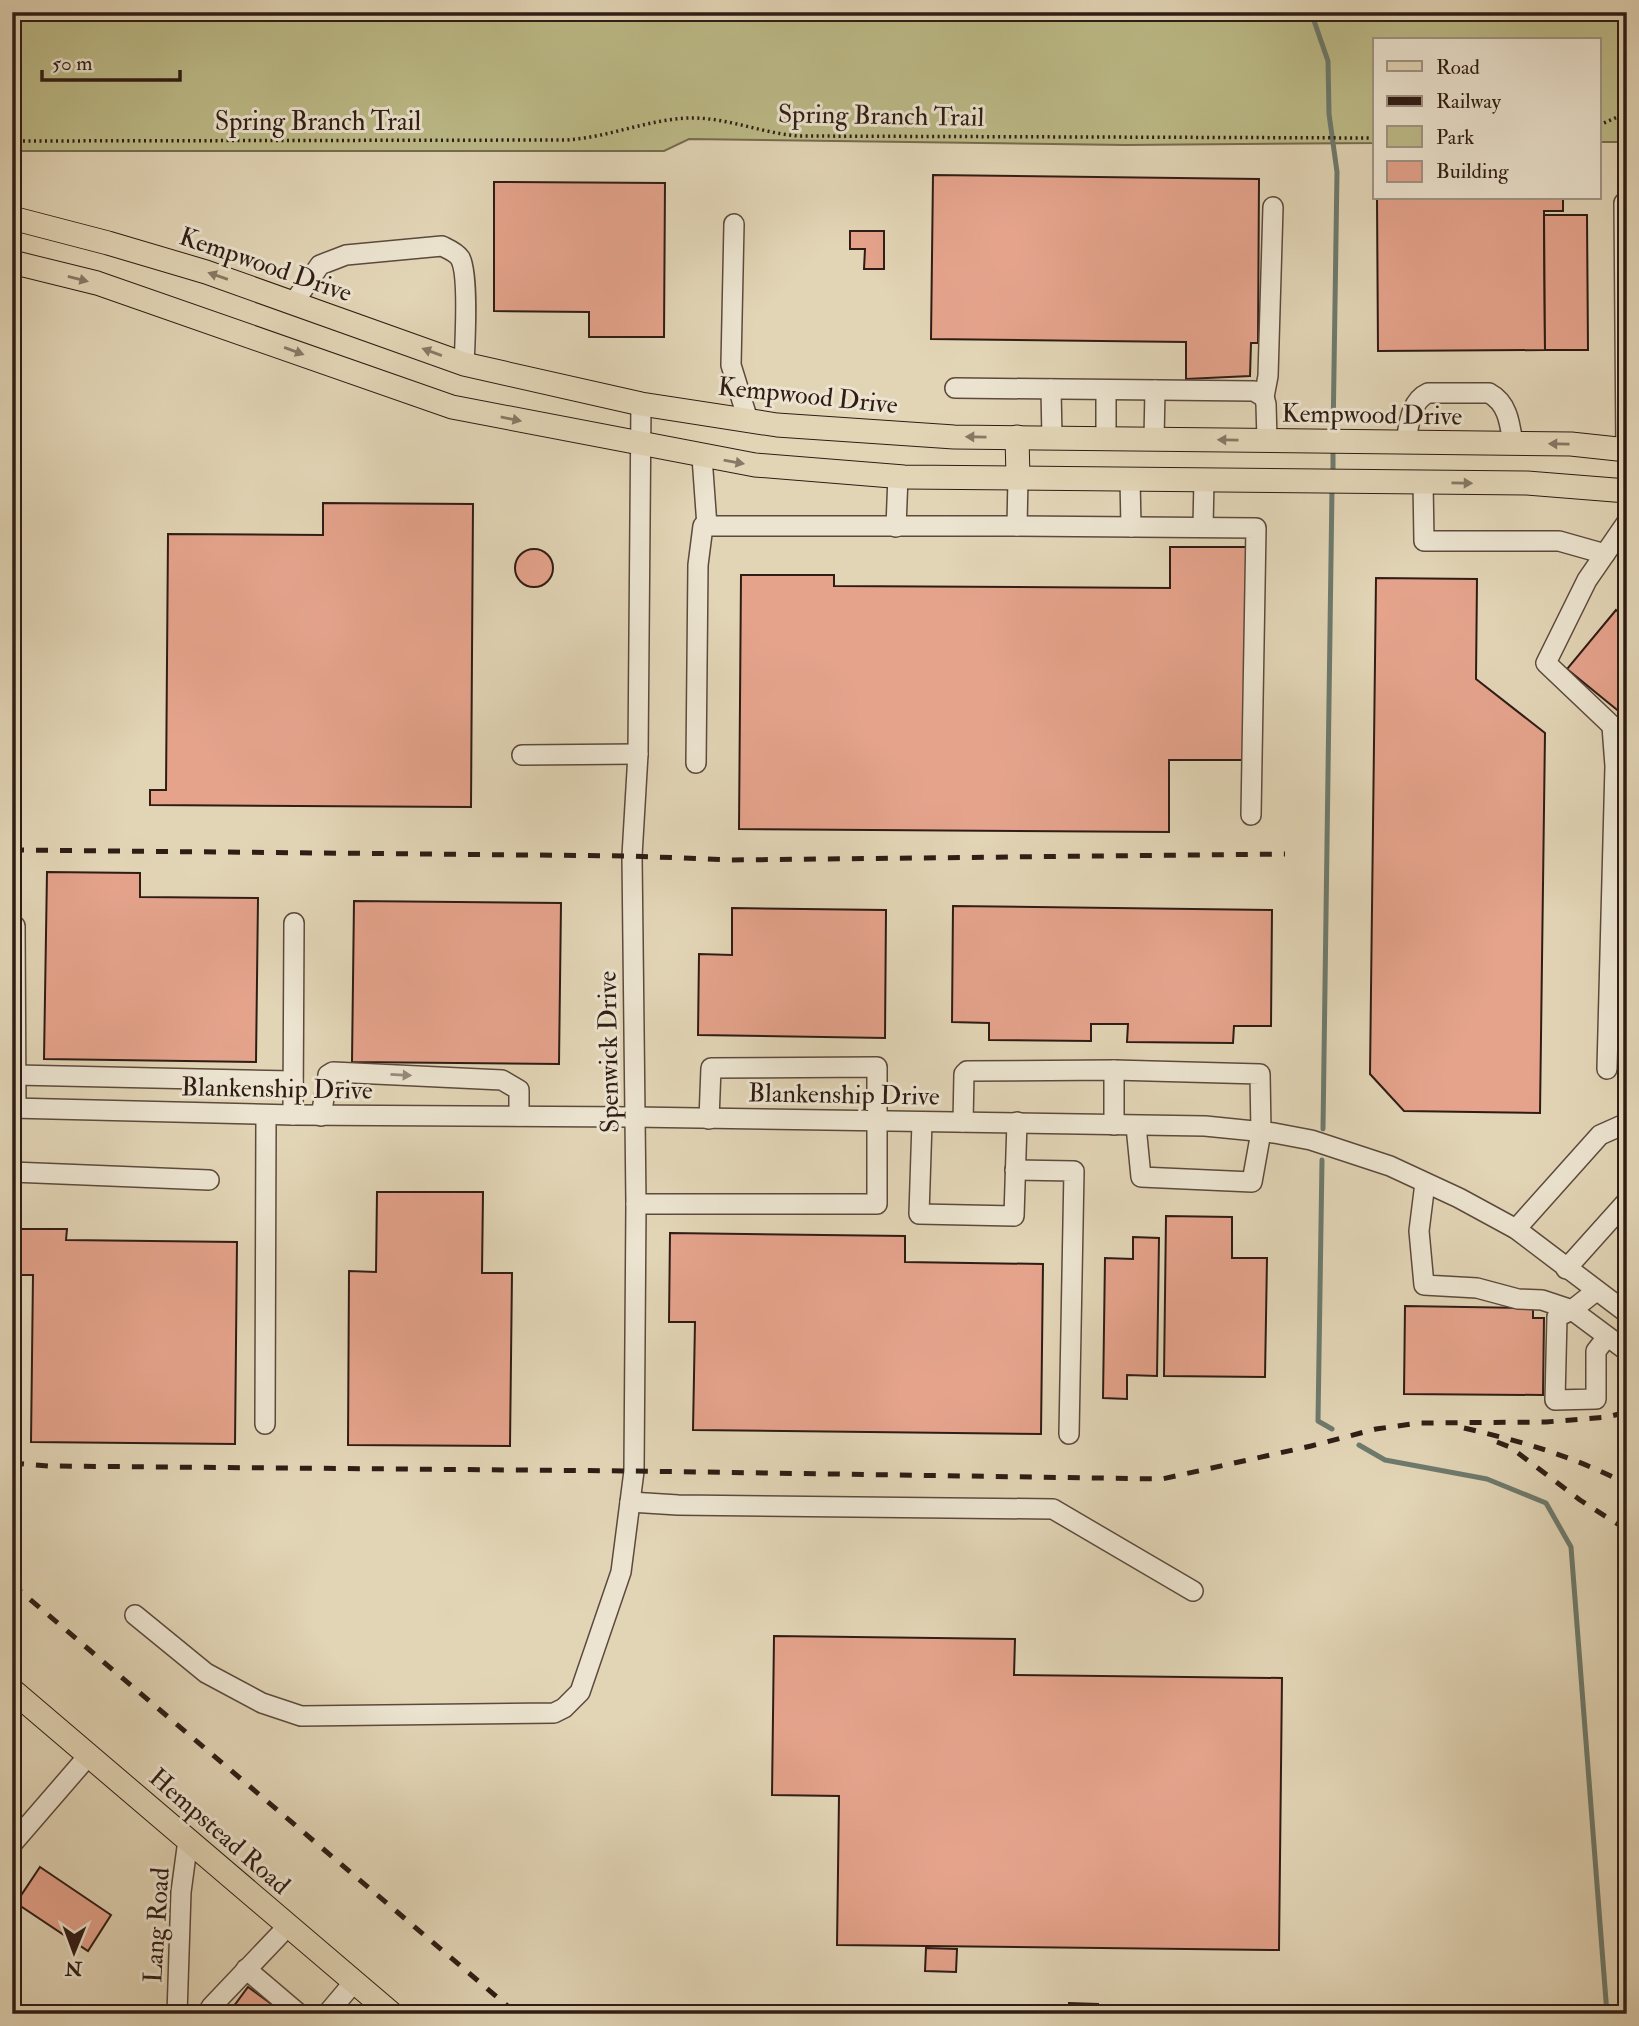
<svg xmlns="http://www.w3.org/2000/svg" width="1639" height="2026" viewBox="0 0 1639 2026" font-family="'IM FELL Double Pica',serif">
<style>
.green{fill:#bcbb88;stroke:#766c4e;stroke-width:2}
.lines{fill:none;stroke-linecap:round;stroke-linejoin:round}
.stream{stroke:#6d7a6d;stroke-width:5}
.building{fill:#e5a38c;stroke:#2f1c15;stroke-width:2}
.minor-casing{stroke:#5c4a3d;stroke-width:22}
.major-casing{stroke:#2f1c15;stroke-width:25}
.path{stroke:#2f1c15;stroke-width:3.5;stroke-dasharray:2 3.5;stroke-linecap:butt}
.minor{stroke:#ece4d0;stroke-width:19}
.major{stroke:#e2d5b6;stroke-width:23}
.rail{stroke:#2f1c15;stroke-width:5;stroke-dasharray:12 12;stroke-linecap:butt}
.oneway{fill:#887866}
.oneway2{fill:#978a7c}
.labels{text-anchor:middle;stroke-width:6;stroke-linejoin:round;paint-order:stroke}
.street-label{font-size:26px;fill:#2f1c15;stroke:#ece4d0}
</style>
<rect width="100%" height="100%" fill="#e2d5b6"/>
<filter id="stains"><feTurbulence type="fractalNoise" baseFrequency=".00286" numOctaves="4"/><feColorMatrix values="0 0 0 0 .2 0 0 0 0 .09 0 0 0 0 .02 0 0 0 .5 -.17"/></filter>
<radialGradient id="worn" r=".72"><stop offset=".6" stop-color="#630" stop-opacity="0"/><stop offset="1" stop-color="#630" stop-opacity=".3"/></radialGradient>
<path class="green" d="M12 12H902L1451 18 1452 12H1627V142H1599V40H1375V143L1125 145 689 139 664 151H12Z"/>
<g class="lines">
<g class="stream">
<path d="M1311 12 1328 61 1329 114 1337 172 1333 436"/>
<path d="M1333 474V446"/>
<path d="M1323 1129 1332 488"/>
<path d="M1322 1160 1318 1421 1332 1429"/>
<path d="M1359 1445 1385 1460 1487 1479 1546 1503 1571 1547 1607 2014"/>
</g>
</g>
<g class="building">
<path d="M933 175 1259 179 1258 343H1251L1250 376 1186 379V342L931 339Z"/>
<path d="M494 182 665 183 664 337H589V312L494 311Z"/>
<path d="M1377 198H1563V211H1544L1545 350 1378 351Z"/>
<path d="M1544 215H1587L1588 350H1545Z"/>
<path d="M850 231H884V269H864L865 249H850Z"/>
<path d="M323 503 473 504 471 807 150 805V790H166L168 534 323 535Z"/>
<path d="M1170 547H1251L1250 760H1169V832L739 829 741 575H834V586L1170 588Z"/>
<circle cx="534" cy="568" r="19"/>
<path d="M1376 578 1477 579 1476 679 1545 733 1540 1113 1404 1111 1370 1074Z"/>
<path d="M1616 610 1627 619V718L1567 669Z"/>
<path d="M47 872 140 873V897L258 898 256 1062 44 1059Z"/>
<path d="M354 901 561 903 559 1064 352 1062Z"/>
<path d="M953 906 1272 910 1271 1026H1234L1233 1043 1127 1042 1128 1024H1091V1041L989 1040V1023L952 1022Z"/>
<path d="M732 908 886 910 885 1038 698 1035 699 954 732 955Z"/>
<path d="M377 1192H483L482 1273H512L510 1446 348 1445 349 1271 376 1272Z"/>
<path d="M1166 1216 1232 1217V1258H1267L1265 1377 1164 1376Z"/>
<path d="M12 1229H67L66 1240 237 1242 235 1444 31 1442 33 1275H12Z"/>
<path d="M670 1233 905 1236V1262L1043 1264 1041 1434 693 1430 695 1322H669Z"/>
<path d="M1133 1237 1159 1238 1157 1376 1127 1375V1399L1103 1398 1105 1258 1133 1259Z"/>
<path d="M1405 1306 1533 1308V1318H1544L1543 1395 1404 1394Z"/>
<path d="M774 1636 1015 1639 1014 1675 1282 1678 1279 1950 837 1945 839 1796 772 1795Z"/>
<path d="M40 1867 111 1915 88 1951 16 1903Z"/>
<path d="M926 1948 957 1949 956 1972 925 1971Z"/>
<path d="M248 1987 285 2014H228Z"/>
<path d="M1069 2003 1098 2004V2014H1069Z"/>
<rect x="1108" y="2008" width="22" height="6"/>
</g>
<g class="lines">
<defs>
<g id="minor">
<path d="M1624 203 1626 450"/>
<path d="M734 224 731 365 748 420"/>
<path d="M294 302 320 265 346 255 442 246C448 249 456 252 460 258 469 273 465 344 464 364"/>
<path d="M955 388 1254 391 1264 397 1266 404 1267 441"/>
<path d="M1051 389 1052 438"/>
<path d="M1106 390V439"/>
<path d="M1264 397 1268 376 1273 207"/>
<path d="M1154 439 1155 390"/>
<path d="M1406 442C1409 425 1410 401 1428 393H1489C1508 403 1510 424 1513 444"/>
<path d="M702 457 707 526"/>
<path d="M1130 479 1131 527"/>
<path d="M1423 482 1424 541H1559L1605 554"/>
<path d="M1627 522 1587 580 1546 663 1627 740"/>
<path d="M1017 526 1256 528 1251 815"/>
<path d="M896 527 898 476"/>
<path d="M1203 527 1204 480"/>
<path d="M522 755 638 754"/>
<path d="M696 763 698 565 703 526H1017L1018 478"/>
<path d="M15 926 16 1109"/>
<path d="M1607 1069 1615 766 1612 726"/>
<path d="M1114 1070V1125"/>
<path d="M16 1075 293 1081"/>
<path d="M12 1108 293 1115 634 1117 1205 1126 1274 1133 1311 1140 1390 1166 1459 1198 1516 1229 1627 1313"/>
<path d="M293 1115 294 923"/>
<path d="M321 1116 328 1075 333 1072 502 1080 519 1090V1116"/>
<path d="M922 1122 919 1214 1014 1216 1017 1122"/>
<path d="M963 1122 964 1074 967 1071 1114 1070 1260 1074 1261 1132 1252 1182 1141 1177 1136 1126"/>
<path d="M1015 1170 1074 1171 1069 1434"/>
<path d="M12 1172 209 1180"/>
<path d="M1425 1183 1419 1231 1424 1285 1477 1288 1518 1299 1542 1300 1572 1310"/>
<path d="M636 1204H877V1067L711 1068 709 1119"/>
<path d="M1516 1229 1600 1135 1627 1123"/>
<path d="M1566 1269 1627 1201"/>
<path d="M1596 1291 1572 1310 1627 1351"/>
<path d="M1572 1310 1557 1317 1555 1400 1596 1399V1351L1607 1337"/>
<path d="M265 1424 266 1115"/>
<path d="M630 1502 678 1505 1053 1509 1193 1591"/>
<path d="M135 1615 206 1673 262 1703 301 1716 554 1713 564 1708 580 1692 621 1572 634 1471 636 1204 632 856 638 754 641 404"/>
<path d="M12 1844 89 1755"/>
<path d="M246 1969 299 2014"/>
<path d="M211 2007 288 1926"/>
<path d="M177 2014 181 1892 188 1840"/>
<path d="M327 2014 354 1982"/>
</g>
<g id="major">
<path d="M12 218 108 243 206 272 464 364 641 404 777 425 954 437 1571 444 1627 450"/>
<path d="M12 262 97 283 452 407 755 465 904 477 1527 483 1627 491"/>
<path d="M1017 437 1018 478"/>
<path d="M12 1690 392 2014"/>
</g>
</defs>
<use href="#minor" class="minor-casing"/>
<use href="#major" class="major-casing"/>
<g class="path">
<path d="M1599 125 1627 113"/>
<path d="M12 141 567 140C611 137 654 117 696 118 730 119 763 133 798 136L1375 138"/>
</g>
<use href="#minor" class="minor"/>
<use href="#major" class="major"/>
<g class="rail">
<path d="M12 850 632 856 731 860 1285 854"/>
<path d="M1464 1428C1524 1442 1572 1456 1627 1484"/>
<path d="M1497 1442 1510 1447 1580 1500 1627 1530"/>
<path d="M12 1463 48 1466 634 1471 1162 1479 1311 1446 1376 1429 1419 1423 1546 1422 1607 1417 1627 1412"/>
<path d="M12 1584 517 2014"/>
</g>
</g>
<defs><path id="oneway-solid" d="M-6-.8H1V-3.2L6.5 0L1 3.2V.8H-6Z" transform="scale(1.75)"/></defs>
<g class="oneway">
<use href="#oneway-solid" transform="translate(218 276) rotate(-161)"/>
<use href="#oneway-solid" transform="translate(78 279) rotate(14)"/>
<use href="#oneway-solid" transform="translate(294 351) rotate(20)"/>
<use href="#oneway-solid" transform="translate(432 352) rotate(-160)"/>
<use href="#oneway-solid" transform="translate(511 419) rotate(11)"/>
<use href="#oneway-solid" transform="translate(976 437) rotate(-179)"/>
<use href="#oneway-solid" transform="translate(1228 440) rotate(-179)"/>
<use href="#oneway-solid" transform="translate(1559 444) rotate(-179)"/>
<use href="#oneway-solid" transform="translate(734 462) rotate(10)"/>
<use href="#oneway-solid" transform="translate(1462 483) rotate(1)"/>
</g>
<use class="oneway2" href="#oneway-solid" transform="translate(401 1075) rotate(3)"/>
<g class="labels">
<g class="street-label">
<text transform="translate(881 115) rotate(1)" y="9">Spring Branch Trail</text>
<text x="318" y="130">Spring Branch Trail</text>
<text transform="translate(266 264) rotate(19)" y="9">Kempwood Drive</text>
<text transform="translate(808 395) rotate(6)" y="9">Kempwood Drive</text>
<text transform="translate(1372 414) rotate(1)" y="9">Kempwood Drive</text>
<text transform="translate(608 1052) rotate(-91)" y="9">Spenwick Drive</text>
<text transform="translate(277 1088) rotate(1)" y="9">Blankenship Drive</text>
<text transform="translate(844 1094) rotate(1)" y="9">Blankenship Drive</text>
<text transform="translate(220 1831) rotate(41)" y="9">Hempstead Road</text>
<text transform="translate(156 1925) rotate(-86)" y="9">Lang Road</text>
</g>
</g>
<rect width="1639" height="2026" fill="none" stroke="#e2d5b6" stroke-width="42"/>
<rect x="14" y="14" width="1611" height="1998" fill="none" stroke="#2f1c15" stroke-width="3.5"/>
<rect x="21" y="21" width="1597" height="1984" fill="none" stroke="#2f1c15" stroke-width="2"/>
<rect x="1373" y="38" width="228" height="161" fill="#ece4d0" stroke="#a09485" stroke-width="2"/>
<rect x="1387" y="61" width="35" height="10" fill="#e2d5b6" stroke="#a09485" stroke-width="2"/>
<text x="1436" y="74" font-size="21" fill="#2f1c15">Road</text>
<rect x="1387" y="96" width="35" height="10" fill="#2f1c15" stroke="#a09485" stroke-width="2"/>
<text x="1436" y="108" font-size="21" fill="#2f1c15">Railway</text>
<rect x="1387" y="126" width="35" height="21" fill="#bcbb88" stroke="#a09485" stroke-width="2"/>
<text x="1436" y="144" font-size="21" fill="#2f1c15">Park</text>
<rect x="1387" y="161" width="35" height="21" fill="#e5a38c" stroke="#a09485" stroke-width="2"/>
<text x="1436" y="178" font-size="21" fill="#2f1c15">Building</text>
<g transform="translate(74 1952) rotate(181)" stroke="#ece4d0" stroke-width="5" paint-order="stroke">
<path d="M0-5L12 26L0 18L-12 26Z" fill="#2f1c15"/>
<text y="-10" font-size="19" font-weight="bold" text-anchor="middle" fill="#2f1c15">N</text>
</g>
<path d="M42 70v10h138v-10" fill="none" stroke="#2f1c15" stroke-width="3.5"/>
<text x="52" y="70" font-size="21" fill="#2f1c15" stroke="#ece4d0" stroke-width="5" paint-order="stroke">50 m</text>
<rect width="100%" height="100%" filter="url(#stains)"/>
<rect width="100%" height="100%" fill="url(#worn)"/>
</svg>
